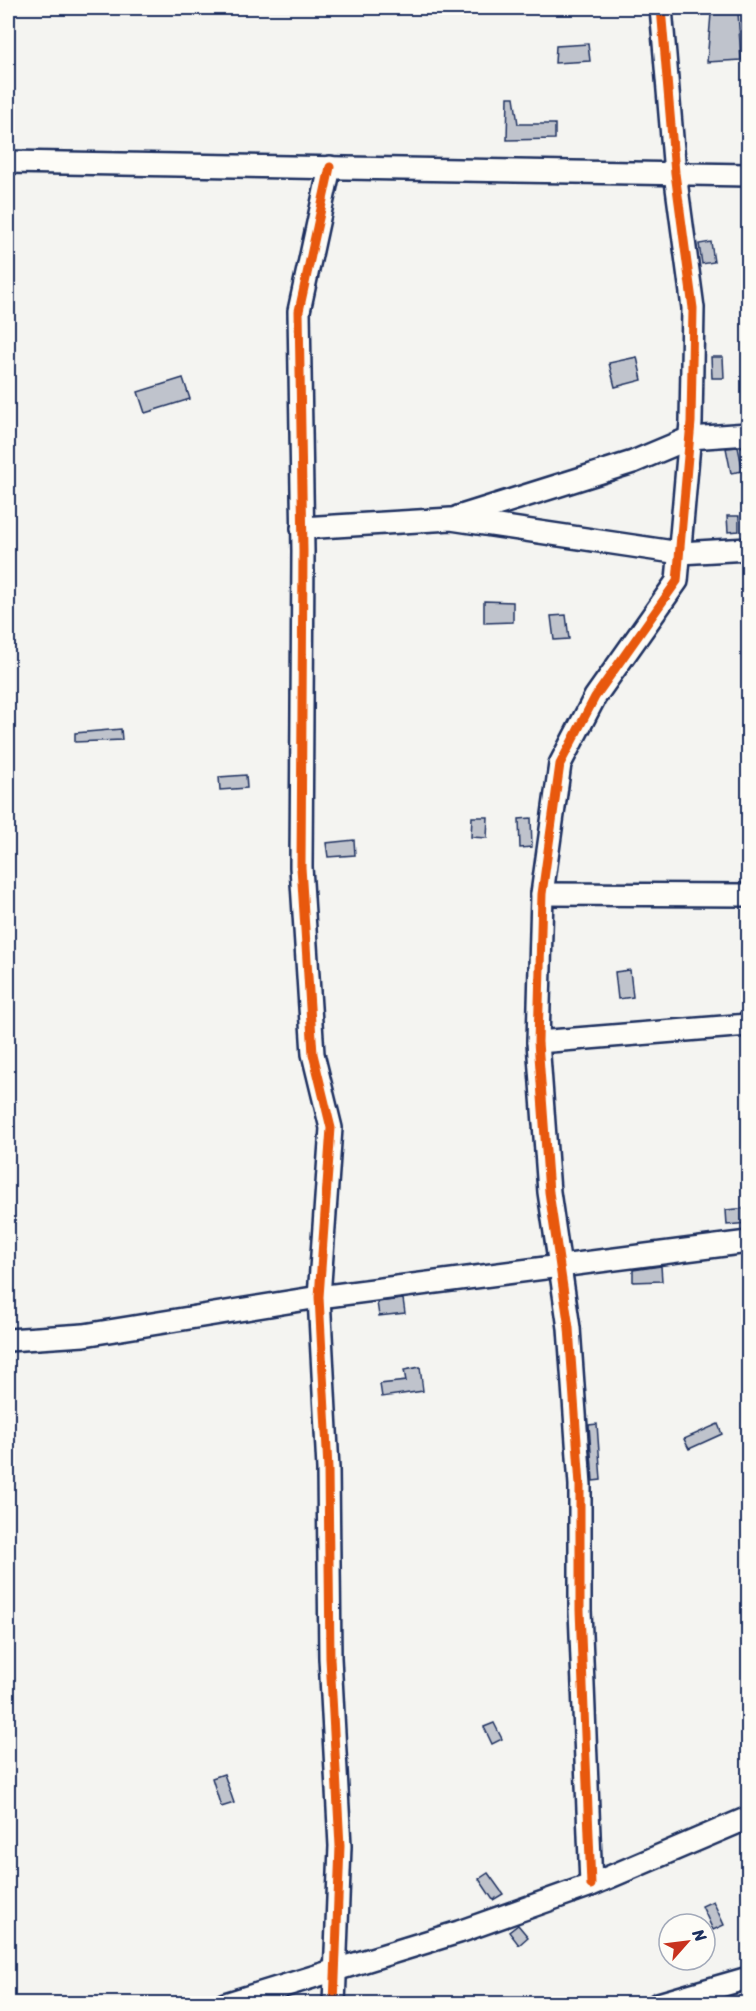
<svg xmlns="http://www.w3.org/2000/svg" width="756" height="2011" viewBox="0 0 756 2011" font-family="Sriracha,sans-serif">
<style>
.building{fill:#bfc3cc;stroke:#1b2f5e;stroke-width:1.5}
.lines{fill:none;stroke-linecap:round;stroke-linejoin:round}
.minor-casing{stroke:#1b2f5e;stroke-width:26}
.minor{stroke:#fdfcf7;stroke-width:21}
.cycleway-casing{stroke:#fdfcf7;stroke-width:13}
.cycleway{stroke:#e8590c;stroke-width:9}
</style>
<rect width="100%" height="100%" fill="#f4f4f1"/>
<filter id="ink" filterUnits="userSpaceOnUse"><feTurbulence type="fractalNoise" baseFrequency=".0167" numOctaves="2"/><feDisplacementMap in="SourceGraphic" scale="12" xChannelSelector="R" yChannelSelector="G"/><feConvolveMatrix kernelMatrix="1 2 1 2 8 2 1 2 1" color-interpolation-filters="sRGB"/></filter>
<g filter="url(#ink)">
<g class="building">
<path d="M738 12 741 60 707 62 711 14Z"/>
<path d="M588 44 590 61 555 63 556 46Z"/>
<path d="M508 97H514L518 124H555V139L507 140Z"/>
<path d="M711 242 714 262 702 264 699 244Z"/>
<path d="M637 357 642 380 615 387 609 363Z"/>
<path d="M711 357H723L724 378H712Z"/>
<path d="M183 378 190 399 145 413 138 392Z"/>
<path d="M738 447 743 471 731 473 726 448Z"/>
<path d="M727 516H739V531L728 532Z"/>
<path d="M484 601 513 602V622L484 623Z"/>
<path d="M566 615 569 639 554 640 551 616Z"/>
<path d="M121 729 122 740 75 742V733Z"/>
<path d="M246 775 247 788 220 790 219 777Z"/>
<path d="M472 817H488L487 838 471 837Z"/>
<path d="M531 818 532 847 520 848 519 819Z"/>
<path d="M354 840 355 855 328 857 326 843Z"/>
<path d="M630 970 633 997 618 999 615 972Z"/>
<path d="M748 1208V1223L727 1225 726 1210Z"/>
<path d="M661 1266 662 1281 633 1282V1270Z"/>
<path d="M403 1299 405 1313 379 1316 377 1302Z"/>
<path d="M420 1367 423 1391 382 1397 380 1384 406 1381 404 1370Z"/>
<path d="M597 1424 601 1480 593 1481 589 1425Z"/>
<path d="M718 1424 722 1434 689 1449 684 1439Z"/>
<path d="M494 1723 502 1739 492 1744 484 1727Z"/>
<path d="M224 1774 234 1803 221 1807 212 1778Z"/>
<path d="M488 1873 503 1894 493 1900 479 1879Z"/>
<path d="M713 1901 724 1925 713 1930 702 1906Z"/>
<path d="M518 1925 528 1937 519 1945 509 1932Z"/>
</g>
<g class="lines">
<defs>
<g id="minor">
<path d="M8 162 748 175"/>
<path d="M330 167 299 311 303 551 301 867 313 1054 331 1128 319 1297 328 1469 330 1658 340 1846 334 2004"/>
<path d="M458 517 633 462 690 438 748 434"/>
<path d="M302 528 451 519 680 553 748 549"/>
<path d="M542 894 748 895"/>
<path d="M538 1042 748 1025"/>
<path d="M8 1340 84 1335 319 1297 748 1242"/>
<path d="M591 1885 580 1610V1485L569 1328 549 1192 538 1042 542 894 560 764 595 697 677 581 691 422 693 308 675 173 661 8"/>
<path d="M225 2004 459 1932 591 1885 748 1818"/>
<path d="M658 2004 748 1978"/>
</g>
</defs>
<use href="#minor" class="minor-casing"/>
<use href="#minor" class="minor"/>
<defs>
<g id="cycleway">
<path d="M330 167 299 311 303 551 301 867 313 1054 331 1128 319 1297 328 1469 330 1658 340 1846 334 2004"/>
<path d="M591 1885 580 1610V1485L569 1328 549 1192 538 1042 542 894 560 764 595 697 677 581 691 422 693 308 675 173 661 8"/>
</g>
</defs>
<use href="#cycleway" class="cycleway-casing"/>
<use href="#cycleway" class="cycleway"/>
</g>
</g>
<rect width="756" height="2011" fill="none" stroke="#fdfcf7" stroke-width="30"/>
<rect x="15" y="15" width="726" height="1981" fill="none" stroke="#1b2f5e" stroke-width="2" filter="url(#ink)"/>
<g transform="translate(687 1942) rotate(62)"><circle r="28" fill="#fdfcf7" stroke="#a3aaba" stroke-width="1.5"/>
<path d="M0-4.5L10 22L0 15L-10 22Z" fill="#c8321e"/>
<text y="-9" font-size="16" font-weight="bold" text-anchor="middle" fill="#1b2f5e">N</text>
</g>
</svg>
